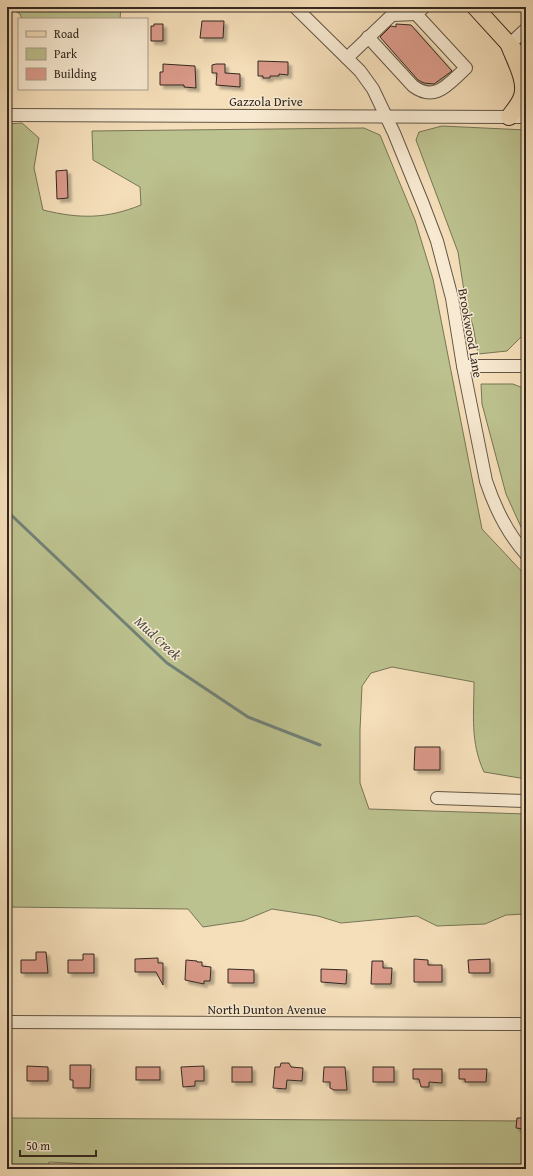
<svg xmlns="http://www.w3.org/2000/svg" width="533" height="1176" viewBox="0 0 533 1176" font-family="'Gentium Book Plus',serif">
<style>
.green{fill:#bcc28f;stroke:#777557}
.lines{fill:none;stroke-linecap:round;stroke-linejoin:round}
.stream{stroke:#728177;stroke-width:3}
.building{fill:#db9a8a;stroke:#32281f;filter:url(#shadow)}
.minor-casing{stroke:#635646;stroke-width:14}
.major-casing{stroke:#32281f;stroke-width:18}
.minor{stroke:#f8ead2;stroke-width:12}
.major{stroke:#f5dfba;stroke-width:16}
.labels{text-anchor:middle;stroke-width:3;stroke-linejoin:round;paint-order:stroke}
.street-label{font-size:13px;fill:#32281f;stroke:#f8ead2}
.water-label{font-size:14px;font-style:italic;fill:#4c4d44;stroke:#f8ead2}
</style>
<defs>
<filter id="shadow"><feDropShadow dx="3.5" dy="3.5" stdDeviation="1" flood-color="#0004"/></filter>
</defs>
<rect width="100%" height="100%" fill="#f5dfba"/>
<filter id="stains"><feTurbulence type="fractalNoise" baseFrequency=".005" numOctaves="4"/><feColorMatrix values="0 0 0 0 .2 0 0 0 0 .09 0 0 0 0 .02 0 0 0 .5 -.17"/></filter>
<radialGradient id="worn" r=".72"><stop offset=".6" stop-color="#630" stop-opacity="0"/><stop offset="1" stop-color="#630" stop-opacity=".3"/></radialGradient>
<g class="green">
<path d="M9 7H121L120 19H22L20 14Z"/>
<path d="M22 123 39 138 34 168 43 210C80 219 106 219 141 205L140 187 93 160 92 131 364 128 380 135 415 220 433 279 482 529 526 576V779L484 772C470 742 474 714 474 682L392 667 371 673 362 686 360 730V783L369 809 526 814V914L506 915 485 924 437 926 417 916 341 923 318 916 272 909 243 921 203 927 188 909 7 907V124Z"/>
<path d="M442 126 526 130V332L507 351 478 354 473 326 466 304 458 252 416 140 419 132Z"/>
<path d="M481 384H513L525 389 526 538 506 494 482 404Z"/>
<path d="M7 1118 526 1121V1169H127V1166L49 1162V1169H7Z"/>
</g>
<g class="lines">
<path class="stream" d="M7 511 167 663 248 717 320 745"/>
</g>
<g class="building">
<path d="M202 21H224L223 38H200Z"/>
<path d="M154 24H163V41H151V26H154Z"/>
<path d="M396 24 411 25 452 71 434 84 424 83 418 80 380 37 391 26 396 27Z"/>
<path d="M258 61 288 62V75L279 74V76H270V78H263V76H258Z"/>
<path d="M163 64 195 66 196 88 184 87V85H160V72H163Z"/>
<path d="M216 64H225V73L240 74V87L216 85 217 73H212V65Z"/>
<path d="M67 170 68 198 57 199 56 171Z"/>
<path d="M415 747H440V770H414Z"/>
<path d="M36 952H46L48 973H21V960H36Z"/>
<path d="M83 954H94V973H68V960H83Z"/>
<path d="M158 958V963H163V985L156 972H135V959Z"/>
<path d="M414 959 428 960V965H442V982H414Z"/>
<path d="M490 959V973H469L468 960Z"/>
<path d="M186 960 197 961V962H202V966L211 967 210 981H204V984L185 980Z"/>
<path d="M372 961H383V968H392L391 984H371Z"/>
<path d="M228 969 254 970V983H228Z"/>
<path d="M321 969 347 970 346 984 321 982Z"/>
<path d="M281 1063H289L291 1067 303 1068 302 1081 287 1080 286 1089 273 1088 275 1067H280Z"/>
<path d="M70 1065H91L90 1088H73V1080H70Z"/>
<path d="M27 1066 48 1067V1081H27Z"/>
<path d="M204 1066V1081H195V1086L183 1087 181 1067Z"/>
<rect x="136" y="1067" width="24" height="13"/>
<rect x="232" y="1067" width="20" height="15"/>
<path d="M324 1067H345L347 1090H334L330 1088V1082H323Z"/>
<rect x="373" y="1067" width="21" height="15"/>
<path d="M413 1069H442V1083L429 1082V1087H421L419 1079H413Z"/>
<path d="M459 1069H487L486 1082H465V1079H459Z"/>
<path d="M517 1118H525L524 1129 516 1128Z"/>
</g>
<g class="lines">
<defs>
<g id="minor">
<path d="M295 7 360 71 373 89 394 133 423 204 437 241 452 298 463 366 486 481C495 508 507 533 526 554"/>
<path d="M368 37 413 86C436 103 449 83 466 68L416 14"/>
<path d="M509 45 526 29"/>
<path d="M347 58 392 15 416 14 424 7"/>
<path d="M7 115 526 117"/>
<path d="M463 366H526"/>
<path d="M437 798 526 801"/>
<path d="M7 1022 526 1024"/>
</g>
<g id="major">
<path d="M475 7 517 53"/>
<path d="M509 117C513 111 520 104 522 96 527 81 514 59 509 45"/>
</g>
</defs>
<use href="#minor" class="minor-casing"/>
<use href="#major" class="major-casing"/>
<use href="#minor" class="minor"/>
<use href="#major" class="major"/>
</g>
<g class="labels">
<g class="street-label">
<text x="266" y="106">Gazzola Drive</text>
<text transform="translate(471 333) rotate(80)" y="5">Brookwood Lane</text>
<text x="267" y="1014">North Dunton Avenue</text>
</g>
<g class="water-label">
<text transform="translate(158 638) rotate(42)" y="5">Mud Creek</text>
</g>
</g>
<rect width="533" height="1176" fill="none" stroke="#f5dfba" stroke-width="24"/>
<rect x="8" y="8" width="517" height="1160" fill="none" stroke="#32281f" stroke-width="2"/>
<rect x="12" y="12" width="509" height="1152" fill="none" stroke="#32281f"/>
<rect x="18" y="18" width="130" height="72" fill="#f8ead2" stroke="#a99c8a"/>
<rect x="26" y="31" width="20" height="6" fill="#f5dfba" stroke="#a99c8a"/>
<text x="54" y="38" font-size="12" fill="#32281f">Road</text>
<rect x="26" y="48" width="20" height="12" fill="#bcc28f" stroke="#a99c8a"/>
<text x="54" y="58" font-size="12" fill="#32281f">Park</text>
<rect x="26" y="68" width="20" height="12" fill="#db9a8a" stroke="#a99c8a"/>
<text x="54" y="78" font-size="12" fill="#32281f">Building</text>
<path d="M20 1150v6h76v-6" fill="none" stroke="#32281f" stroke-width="2"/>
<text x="26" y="1150" font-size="12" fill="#32281f" stroke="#f8ead2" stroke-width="3" paint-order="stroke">50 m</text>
<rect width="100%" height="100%" filter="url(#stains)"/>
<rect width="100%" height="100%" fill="url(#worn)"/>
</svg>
